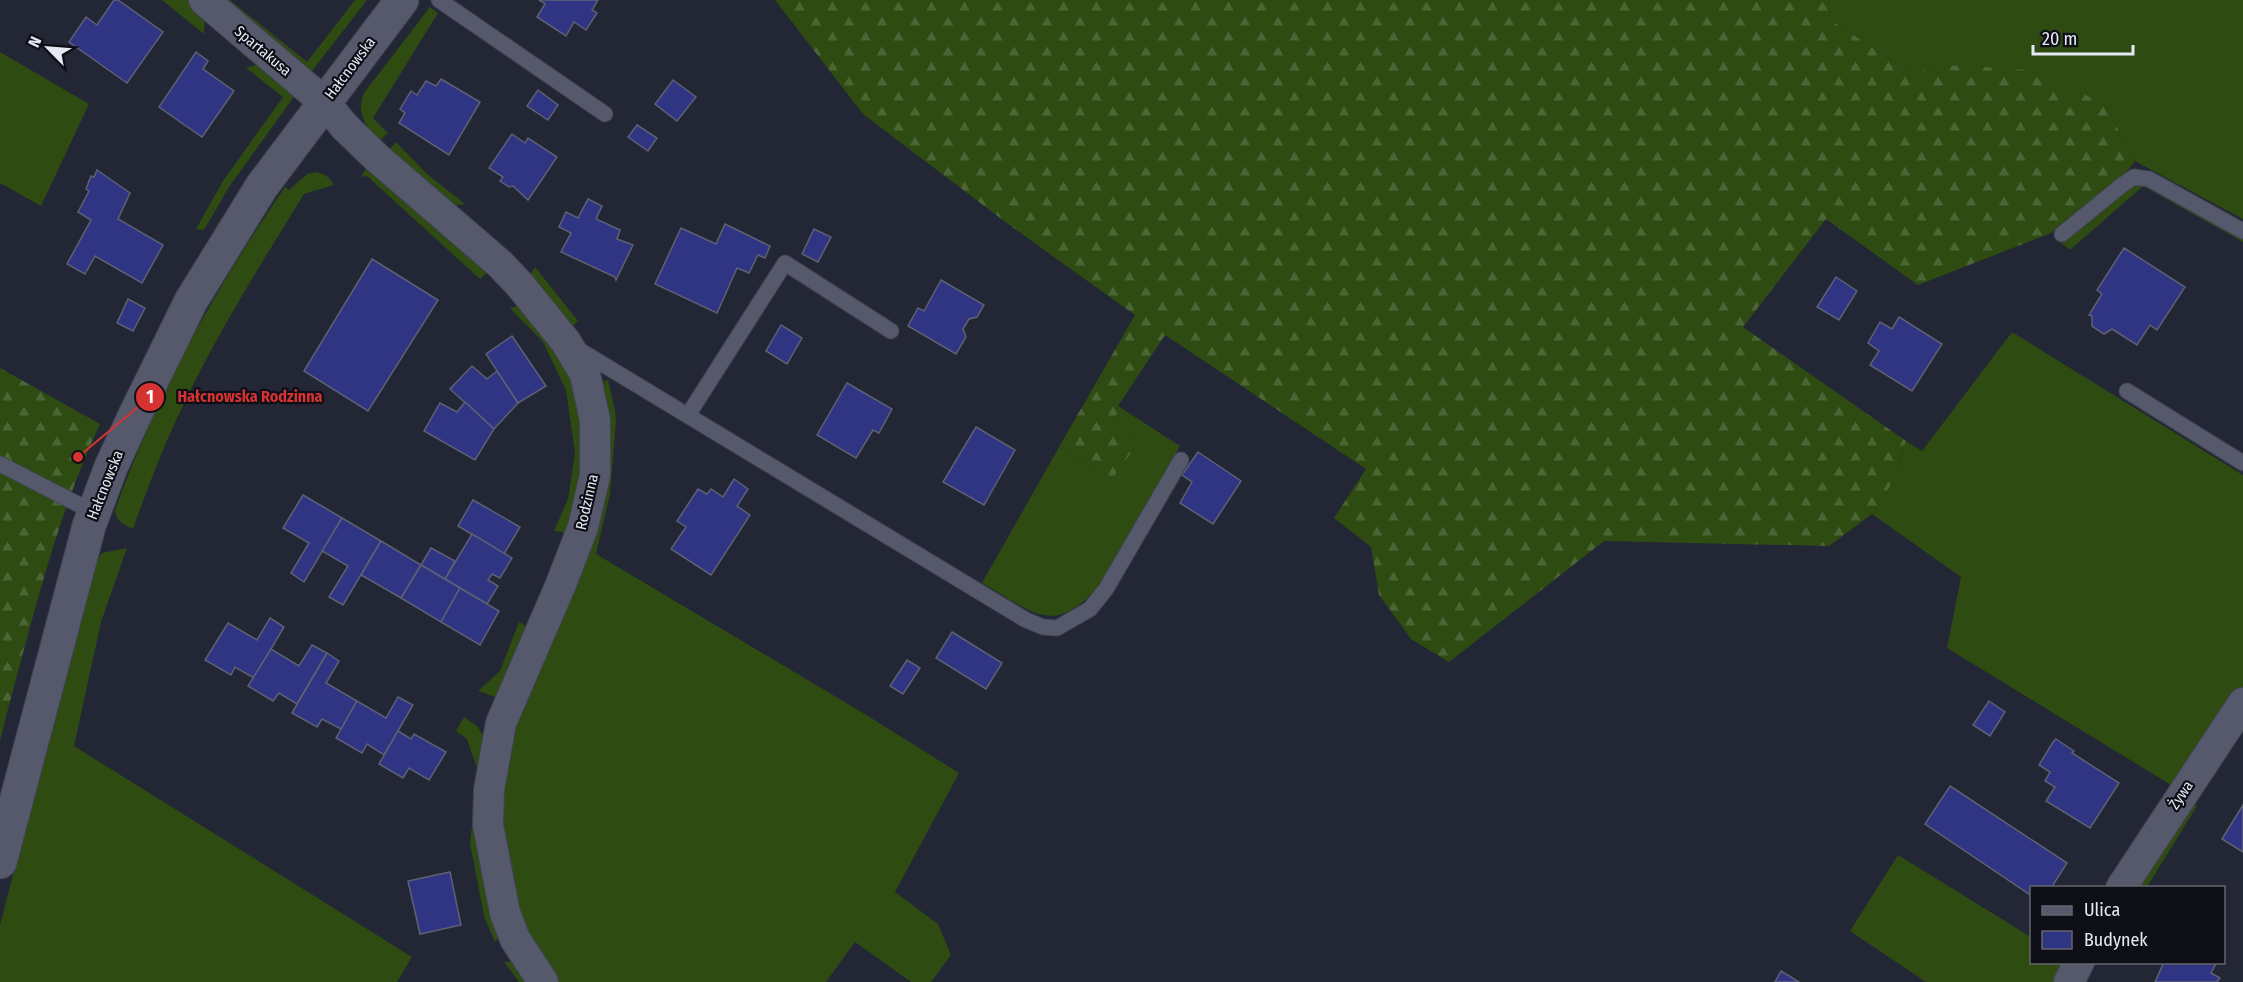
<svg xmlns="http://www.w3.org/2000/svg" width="2243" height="982" viewBox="0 0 2243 982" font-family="'Fira Sans Condensed',sans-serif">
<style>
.grass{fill:#2e4b12}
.forest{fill:url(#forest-firs)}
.building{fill:#2f3582;stroke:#5d6173;stroke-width:1.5}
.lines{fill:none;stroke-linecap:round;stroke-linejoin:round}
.lane-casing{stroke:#404350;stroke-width:17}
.street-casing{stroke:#404350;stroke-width:32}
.secondary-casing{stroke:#404350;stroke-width:35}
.lane{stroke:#55596b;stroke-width:15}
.street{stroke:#55596b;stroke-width:30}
.secondary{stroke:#55596b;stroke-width:33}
.labels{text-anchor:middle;stroke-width:4.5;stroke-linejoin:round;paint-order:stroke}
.street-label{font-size:15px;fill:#e6e9f3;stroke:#0e0f16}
.leader{fill:none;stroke:#d73232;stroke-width:2}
.callout-dot{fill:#d73232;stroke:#0e0f16;stroke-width:2}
.mark-label{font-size:18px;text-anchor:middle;font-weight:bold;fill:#fff}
.callout-label{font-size:16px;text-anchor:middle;font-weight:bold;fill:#d73232;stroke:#0e0f16;stroke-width:4.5;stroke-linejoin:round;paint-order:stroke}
</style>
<defs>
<pattern id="forest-firs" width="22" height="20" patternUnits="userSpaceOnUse" patternTransform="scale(1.5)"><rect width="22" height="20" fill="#2e4b12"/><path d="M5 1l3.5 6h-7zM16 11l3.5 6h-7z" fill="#4c6535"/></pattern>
</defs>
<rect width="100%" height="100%" fill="#232635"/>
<g class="grass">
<path d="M162 0H190L205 13 204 34Z"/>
<path d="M218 0H230L307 62 355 0H367L312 71H304Z"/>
<path d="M1830 0H2243V219L2135 161 2104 103 1958 65 1910 72 1829 19Z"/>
<path d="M430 7 438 13 373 118 388 133 377 143C368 127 355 112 364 93Z"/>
<path d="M0 52 89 104 41 206 0 183Z"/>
<path d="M262 63 293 93V98L229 187 204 230 196 229 223 181 283 97 246 68Z"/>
<path d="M396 142 427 174 465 204 446 207 386 154Z"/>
<path d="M365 170H369L488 272 480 279 367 176 361 177Z"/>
<path d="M315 172C325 174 329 176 334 185L304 194C263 261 221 327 187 397 166 440 149 484 133 529 123 524 116 522 115 510 159 390 213 292 285 187L289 190 307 174Z"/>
<path d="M2136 182 2149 183 2243 236V242L2143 186 2070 250 2059 241Z"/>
<path d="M535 267 578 321 573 326 566 327 527 279Z"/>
<path d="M517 306 526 308 567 363 587 445 568 533 554 531 568 499 575 453 566 390 543 342 510 308Z"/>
<path d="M2012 332 2243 475V689L2177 782 2171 785 1947 648 1961 577 1872 514 1894 480 1906 441 1922 451Z"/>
<path d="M608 380 615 410 616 422 610 494 596 554 868 716 959 773 895 892 938 924 951 955 931 982H911L855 942 826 982H556L540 959 510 898 500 801 510 733 569 587 595 384Z"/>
<path d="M1118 406 1180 446 1098 587C1052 639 1031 610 982 583L1059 447 1112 479 1137 445 1116 418Z"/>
<path d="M127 548 101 622 74 746 412 957 397 982H0V925L94 563 102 553Z"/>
<path d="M519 622 529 628 502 697H495L478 691 500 671Z"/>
<path d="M0 699 9 705 0 741Z"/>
<path d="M464 717 477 726 484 737 501 935 495 942 484 916 470 843 478 771 467 739 456 731Z"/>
<path d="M2185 802 2197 806 2147 887 2132 888Z"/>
<path d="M1898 855 2031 937 2032 962 2069 963 2059 982H1926L1850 931Z"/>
<path d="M516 961 529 982H519L504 962Z"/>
</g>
<g class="forest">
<path d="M775 0H1830L1829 19 1910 72 1958 65 2026 70 2104 103 2135 161 2123 177 2051 233 1918 285 1826 219 1743 327 1906 441 1894 480 1872 514 1829 546 1604 541 1449 662 1411 639 1379 595 1371 547 1334 518 1366 469 1165 335 1118 406 1116 418 1137 445 1112 479 1059 447 1135 315 1012 227 863 114Z"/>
<path d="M0 368 100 424C58 513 35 610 9 705L0 699Z"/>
</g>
<g class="building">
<path d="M114 0H118L163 32 127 83 69 42 86 17 97 25Z"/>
<path d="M539 0H598L592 10 597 13 586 30 574 22 566 36 537 17 545 4Z"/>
<path d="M196 52 208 61 203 69 234 91 202 137 159 107Z"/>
<path d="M441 79 480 102 449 155 399 123 405 113 400 109 411 91 417 95 426 81 436 86Z"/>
<path d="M673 80 696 97 677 121 655 104Z"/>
<path d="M538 90 558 105 548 120 527 106Z"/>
<path d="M637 125 657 138 648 151 628 137Z"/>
<path d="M512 134 525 143 528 138 557 157 528 200 513 186 509 187 500 181 503 177 489 168Z"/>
<path d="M97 170 130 193 118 219 163 245 142 283 95 256 85 274 67 264 91 220 78 212 89 191 86 189 91 176 94 177Z"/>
<path d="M588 199 602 206 596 219 620 230 617 239 633 245 616 280 615 277 561 252 571 233 559 227 566 212 578 218Z"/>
<path d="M725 224 770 246 765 258 758 255 749 273 737 268 717 313 655 284 681 228 716 244Z"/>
<path d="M814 229 831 237 818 262 802 254Z"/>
<path d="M2124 248 2185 287 2157 330 2150 325 2137 345 2112 329 2104 334 2092 326V316L2089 315 2102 294 2097 290Z"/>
<path d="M372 259 438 300 368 411 304 371Z"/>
<path d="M1836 277 1857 291 1839 320 1817 307Z"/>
<path d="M941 280 984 305 977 317 969 319 963 329 966 337 956 354 908 326 918 308 924 311Z"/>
<path d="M128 299 145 308 133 331 117 323Z"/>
<path d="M1899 317 1942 344 1912 391 1870 365 1879 351 1868 343 1880 322 1892 329Z"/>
<path d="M781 325 802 338 787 364 766 351Z"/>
<path d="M512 336 546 386 518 403 486 354Z"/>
<path d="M472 366 487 379 497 371 518 403 494 429 450 389Z"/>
<path d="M847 383 892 409 879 433 873 430 856 458 817 435Z"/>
<path d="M465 402 494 429 475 460 424 431 440 403 457 412Z"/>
<path d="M976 427 1015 450 984 505 943 482Z"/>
<path d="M1198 452 1241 481 1213 524 1180 503 1192 482 1182 475Z"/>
<path d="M734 479 748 489 737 506 750 515 711 575 671 549 686 527 677 521 698 489 707 494 711 489 723 497Z"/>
<path d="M303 495 342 518 304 582 291 573 309 543 283 528Z"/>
<path d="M473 500 520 527 504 554 458 526Z"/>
<path d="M342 518 381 541 343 605 329 597 348 566 322 551Z"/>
<path d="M472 534 512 558 500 578 492 574 488 580 498 586 487 604 445 579Z"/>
<path d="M381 541 421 565 401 598 361 575Z"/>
<path d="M431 548 455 561 445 579 421 565Z"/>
<path d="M421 565 460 588 441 622 401 598Z"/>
<path d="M460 588 499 611 480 645 441 622Z"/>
<path d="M270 618 284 627 254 678 235 667 231 675 205 660 228 623 257 640Z"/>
<path d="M952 632 1002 663 986 689 936 658Z"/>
<path d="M312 645 327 653 297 704 279 693 273 701 248 686 271 649 299 666Z"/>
<path d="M327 653 339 661 326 683 357 701 341 729 322 719 317 727 292 713Z"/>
<path d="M907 660 920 668 903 694 890 686Z"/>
<path d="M398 697 413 705 384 755 367 744 362 753 336 738 357 701 386 718Z"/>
<path d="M1989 701 2005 712 1990 736 1973 725Z"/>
<path d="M398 731 411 739 414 734 446 752 429 780 409 768 403 778 379 764Z"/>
<path d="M2056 739 2074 751 2072 753 2119 783 2090 828 2046 801 2055 787 2045 781 2050 772 2039 765 2053 742Z"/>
<path d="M1950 786 2067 863 2051 888H2032V896L1925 824Z"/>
<path d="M2243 805V852L2222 839Z"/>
<path d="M450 872 461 925 420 934 408 881Z"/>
<path d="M2164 962H2217L2211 973 2220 978 2217 982H2155Z"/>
<path d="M1781 971 1799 982H1775Z"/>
</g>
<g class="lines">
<defs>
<g id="lane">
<path d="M439 0 605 114"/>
<path d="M2062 234 2122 185 2134 177 2149 179 2243 231"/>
<path d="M576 348 1026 620 1043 627 1057 628 1090 609 1106 589 1181 460"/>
<path d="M2127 391 2243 463"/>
<path d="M688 415 785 263 891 331"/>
<path d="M0 464 93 512"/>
</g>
<g id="street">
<path d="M204 0 324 102 345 127 376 157 500 264 520 285 566 342 585 374 595 420V475L583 527 561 584 501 723 489 790 488 825 505 913 515 939 543 982"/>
<path d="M2121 888 2243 703"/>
<path d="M2069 982 2079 962"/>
</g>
<path id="secondary" d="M0 862 89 526 111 467 135 415 191 301 262 186 402 0"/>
</defs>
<use href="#lane" class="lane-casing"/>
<use href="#street" class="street-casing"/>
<use href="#secondary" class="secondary-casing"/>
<use href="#lane" class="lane"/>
<use href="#street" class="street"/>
<use href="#secondary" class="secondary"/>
</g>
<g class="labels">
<g class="street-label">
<text transform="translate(263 51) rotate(40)" y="5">Spartakusa</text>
<text transform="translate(350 68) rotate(-53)" y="5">Hałcnowska</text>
<text transform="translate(105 485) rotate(-68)" y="5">Hałcnowska</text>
<text transform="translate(587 502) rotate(-77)" y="5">Rodzinna</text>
<text transform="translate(2181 795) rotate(-56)" y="5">Żywa</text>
</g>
</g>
<path class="leader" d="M78 457L150 397"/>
<g class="callout-dot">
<circle cx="78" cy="457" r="6"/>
<circle cx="150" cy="397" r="15"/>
</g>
<g class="mark-label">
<text x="150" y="403">1</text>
</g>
<g class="callout-label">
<text x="250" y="402">Hałcnowska Rodzinna</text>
</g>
<rect x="2030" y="886" width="195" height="78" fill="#0e0f16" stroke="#64666e" stroke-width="1.5"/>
<rect x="2042" y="906" width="30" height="9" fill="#55596b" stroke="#64666e" stroke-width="1.5"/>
<text x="2084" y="916" font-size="18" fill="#e6e9f3">Ulica</text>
<rect x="2042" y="931" width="30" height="18" fill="#2f3582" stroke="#64666e" stroke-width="1.5"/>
<text x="2084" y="946" font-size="18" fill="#e6e9f3">Budynek</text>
<g transform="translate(48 48) rotate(295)" stroke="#0e0f16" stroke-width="4.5" paint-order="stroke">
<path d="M0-4.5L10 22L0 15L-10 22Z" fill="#e6e9f3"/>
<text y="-9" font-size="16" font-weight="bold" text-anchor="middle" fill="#e6e9f3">N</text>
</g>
<path d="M2033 45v9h100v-9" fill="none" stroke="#e6e9f3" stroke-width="3"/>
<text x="2042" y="45" font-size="18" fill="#e6e9f3" stroke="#0e0f16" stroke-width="4.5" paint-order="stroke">20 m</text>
</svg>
